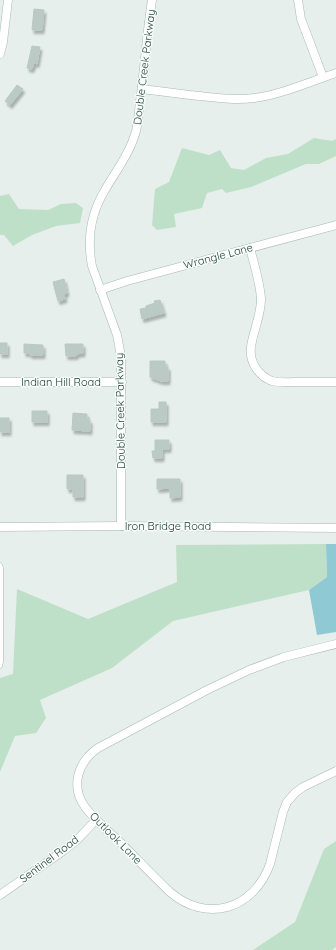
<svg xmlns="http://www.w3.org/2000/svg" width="336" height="950" viewBox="0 0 336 950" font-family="Quicksand,sans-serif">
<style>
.green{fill:#bfe0c8}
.water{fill:#8ec9d4}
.building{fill:#bbcac4;stroke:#b8c9c2;filter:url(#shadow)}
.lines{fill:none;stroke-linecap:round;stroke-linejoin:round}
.lane-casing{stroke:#a8b8b2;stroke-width:5}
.street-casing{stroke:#a8b8b2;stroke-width:9}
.lane{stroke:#fff;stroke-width:4}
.street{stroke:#fff;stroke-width:8}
.labels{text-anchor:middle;stroke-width:3;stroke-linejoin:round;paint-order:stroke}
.street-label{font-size:11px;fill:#24423a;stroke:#f7fbf9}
</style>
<defs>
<filter id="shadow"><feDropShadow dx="2" dy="3.5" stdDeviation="1" flood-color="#0004"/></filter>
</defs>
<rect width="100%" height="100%" fill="#e6efeb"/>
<g class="green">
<path d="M314 138 332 141 336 139V156L319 164H306L251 187 226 193 222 189 207 193 202 208 174 214 176 227 157 230 152 225 155 189 169 182 182 148 209 155 220 150 231 168 244 170 266 158 288 154Z"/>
<path d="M9 194 19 209 48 210 61 204 76 203 83 208 80 223 56 226 32 235 13 246 4 235H0V196Z"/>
<path d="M326 544 327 577 309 590 173 621 112 668 40 700 46 718 36 733 15 736 0 772V678L13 674 17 589 88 619 177 582 176 545Z"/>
<path d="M336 841V947L332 950H253L295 922 324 849Z"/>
</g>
<path class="water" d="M326 544H336V632L317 635 309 590 327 577Z"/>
<g class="building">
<path d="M34 9 44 10 42 30H32Z"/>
<path d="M32 46 40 47 37 64 34 63 32 69 27 68Z"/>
<path d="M17 85 23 89 10 105 5 101Z"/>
<path d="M64 279 67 293 64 294 65 299 58 301 53 282Z"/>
<path d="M160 300 164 313 142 319 140 309 146 308V306L155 303 154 301Z"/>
<rect x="0" y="343" width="7" height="11"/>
<path d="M24 344 43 345V355H30V353H24Z"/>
<path d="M65 344H83V353L76 354V356H66Z"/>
<path d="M150 361H165V367H168V381H161L150 377Z"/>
<path d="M159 402H166V422H151V409H159Z"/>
<rect x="32" y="411" width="15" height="11"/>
<path d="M73 413 87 414V420H90V431L72 430Z"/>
<rect x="0" y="418" width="9" height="14"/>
<path d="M155 440H169V449H162V458H153L152 451H155Z"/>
<path d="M67 475H83V497H73V489H67Z"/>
<path d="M157 479H180V497L170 498V488L157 489Z"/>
</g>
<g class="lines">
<defs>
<path id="lane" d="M0 565 1 568V662L0 666"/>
<g id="street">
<path d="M298 0 301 19 323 77"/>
<path d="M0 54 3 42 8 0"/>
<path d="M142 89C158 91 174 93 190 95 212 97 233 101 254 98 283 94 309 82 336 73"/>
<path d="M250 248C254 264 260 282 261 299 261 316 253 331 251 347 249 361 258 376 272 381 280 383 288 382 296 382 309 382 323 382 336 382"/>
<path d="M100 290 127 281 336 225"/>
<path d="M0 382H122"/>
<path d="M121 526V356L117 335 92 266C87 240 91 213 105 190 116 171 130 153 136 131 139 119 139 106 141 94 145 63 147 31 152 0"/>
<path d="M0 527 121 526 336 528"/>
<path d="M336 644 284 657 249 670 207 690 98 748C78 762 70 786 85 807 95 820 108 831 120 842 137 859 153 876 170 892 207 924 254 909 270 864L283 812 287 802 295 793 303 787 336 771"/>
<path d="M0 895 63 851 76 841 96 820"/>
</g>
</defs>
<use href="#lane" class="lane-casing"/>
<use href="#street" class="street-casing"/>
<use href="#lane" class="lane"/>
<use href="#street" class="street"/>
</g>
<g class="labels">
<g class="street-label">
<text transform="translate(144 67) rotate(-83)" y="4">Double Creek Parkway</text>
<text transform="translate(218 256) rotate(-15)" y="4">Wrangle Lane</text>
<text x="61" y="386">Indian Hill Road</text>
<text transform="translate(120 411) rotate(-91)" y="4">Double Creek Parkway</text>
<text x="168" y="530">Iron Bridge Road</text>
<text transform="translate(116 838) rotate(45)" y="4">Outlook Lane</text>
<text transform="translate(49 859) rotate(-37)" y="4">Sentinel Road</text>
</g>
</g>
</svg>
